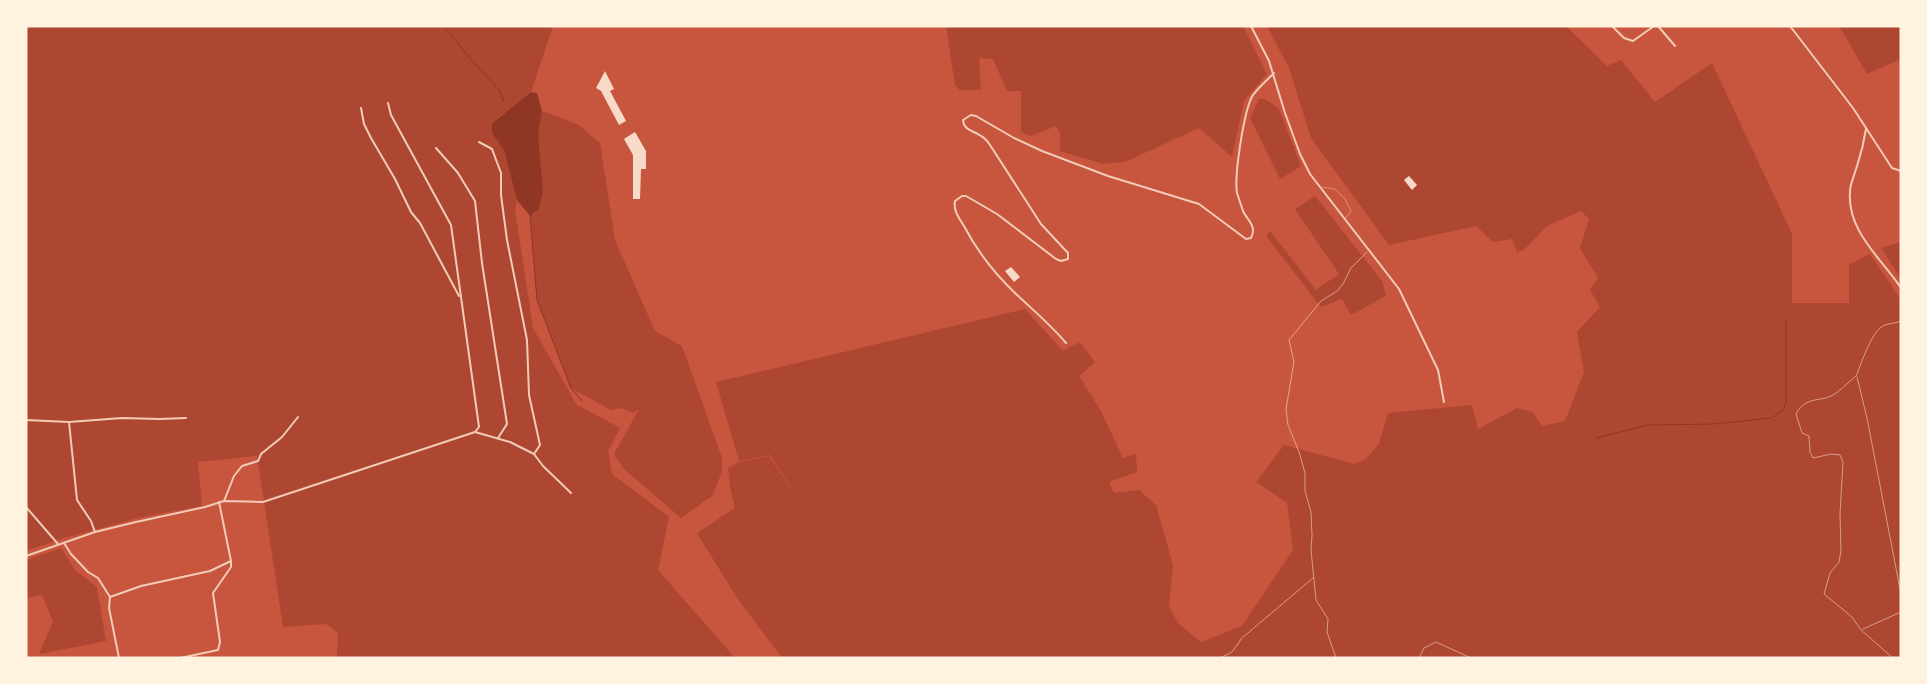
<svg xmlns="http://www.w3.org/2000/svg" width="1927" height="684" viewBox="0 0 1927 684" font-family="Mulish,sans-serif">
<style>
.green{fill:#ae4732}
.water{fill:#8f3625}
.lines{fill:none;stroke-linecap:round;stroke-linejoin:round}
.stream{stroke:#8f3625;stroke-width:1}
.building{fill:#f7dbc8}
.path{stroke:#fff3e0;stroke-width:0.5}
.service{stroke:#f1ccb7;stroke-width:0.5}
.minor{stroke:#f1ccb7;stroke-width:2}
</style>
<rect width="100%" height="100%" fill="#c8553d"/>
<g class="green">
<path d="M26 26H553L531 92 492 122V133L504 150 517 200 515 210 533 328 576 404 620 428 608 451 612 474 669 517 658 570 735 658H337L338 633 326 624 283 627 257 456 198 462 202 506 142 517 64 538 26 551Z"/>
<path d="M946 26H1243L1267 74 1244 101 1232 157 1199 128 1125 162 1103 164 1060 151V133L1056 126 1031 136 1021 132V91H1007L993 59 979 58 981 90H960L955 85Z"/>
<path d="M1267 26H1566L1607 66 1621 60 1655 102 1712 63 1792 234V303H1849V265L1870 254 1901 300V658H782L737 598 697 533 735 508 730 487 728 468 739 462 769 456 802 504 770 455 739 461 716 382 1025 309 1063 351 1080 342 1095 362 1079 376 1101 411 1123 458 1136 454 1137 472 1109 482 1114 493 1139 490 1156 505 1173 565 1169 606 1178 623 1201 642 1242 626 1293 550 1287 503 1256 482 1284 445 1354 464 1366 459 1379 444 1388 413 1472 405 1478 429 1517 408 1533 412 1542 426 1565 421 1584 372 1577 332 1600 307 1590 290 1598 278 1580 248 1589 219 1581 211 1547 226 1524 250 1517 252 1512 239 1493 242 1476 226 1389 245 1311 138 1289 68Z"/>
<path d="M1839 26H1899L1901 28V59L1867 74Z"/>
<path d="M1259 99H1265L1279 109 1301 166 1280 179 1250 118Z"/>
<path d="M542 111 579 125 600 143 615 240 655 331 682 346 722 458V472L712 496 681 518 624 469 614 454 639 409 633 413 621 408 611 410 571 388 537 300 530 216 539 209 543 191 538 134Z"/>
<path d="M1315 196 1382 281 1386 296 1351 315 1342 299 1321 307 1266 236 1270 231 1316 290 1339 274 1295 209Z"/>
<path d="M1901 242V279L1881 248Z"/>
<path d="M61 548 76 571 97 587 106 641 39 654 53 621 42 595 26 598V560Z"/>
</g>
<path class="water" d="M531 92 537 93 542 111 538 134 543 191 539 209 530 216 517 200 504 150 492 133V123Z"/>
<g class="lines">
<g class="stream">
<path d="M444 26 468 56 500 91 504 102"/>
<path d="M530 215 537 300 571 388 582 401"/>
<path d="M1596 438 1648 425 1714 424 1771 418 1783 411 1786 402V319"/>
</g>
</g>
<g class="building">
<path d="M605 71 614 89 610 91 626 121 619 125 601 91 596 88Z"/>
<path d="M635 132 646 151V169H641L640 199H633V155L624 139Z"/>
<path d="M1409 176 1417 185 1412 190 1404 180Z"/>
<path d="M1011 267 1020 277 1014 282 1005 271Z"/>
</g>
<g class="lines">
<g class="path">
<path d="M1857 374C1862 361 1871 335 1881 327 1887 323 1894 324 1901 321"/>
<path d="M1857 375C1850 381 1843 388 1836 393 1821 404 1807 394 1796 414L1802 433 1809 436 1810 452 1813 458 1831 454 1840 455 1843 462 1840 514 1841 551 1839 562 1830 573 1824 594 1852 617 1861 630 1893 658"/>
<path d="M1857 377 1867 418 1901 594"/>
<path d="M1863 629 1901 612"/>
<path d="M1220 658 1232 652 1242 638 1313 578"/>
<path d="M1336 658 1327 632 1328 619 1316 600 1311 550 1312 535 1311 512 1305 491V473L1299 452 1288 425 1286 409 1294 362 1289 340 1321 301 1337 291 1343 284 1351 268 1367 252"/>
<path d="M1419 658 1424 648 1436 642 1471 658"/>
</g>
<path class="service" d="M1322 187 1335 189 1345 199 1351 211 1345 219"/>
<g class="minor">
<path d="M1251 26 1269 61 1285 113 1300 154 1310 174 1399 289 1438 370 1444 402"/>
<path d="M1612 26 1624 38 1633 41 1654 26"/>
<path d="M1658 26 1675 46"/>
<path d="M1790 26 1853 108 1892 168 1901 171"/>
<path d="M388 103 391 115 451 225 479 427 475 432"/>
<path d="M361 108 364 124 371 138 395 179 411 212 420 223 459 296"/>
<path d="M1866 129C1864 142 1861 154 1857 166 1855 174 1850 183 1850 192 1847 231 1881 258 1901 288"/>
<path d="M479 142 492 149 501 173V195L507 240 527 340 529 395 540 445 534 454"/>
<path d="M436 148 458 173 475 201 482 263 507 424 498 438"/>
<path d="M1066 343C1051 325 1033 310 1016 294 995 274 977 251 964 226 959 218 953 210 955 201L962 196H966L997 214 1056 259 1061 261 1068 259V253L1041 224 990 145C988 142 985 138 981 136 973 130 964 131 963 120L971 115 976 116 1014 138 1042 151 1108 176 1199 204 1246 239 1251 238C1257 226 1248 221 1243 211 1241 205 1239 199 1237 193 1234 176 1244 109 1253 95 1259 87 1267 80 1274 73"/>
<path d="M26 420 69 422 77 500 91 521 95 532"/>
<path d="M69 422 122 418 159 419 186 418"/>
<path d="M224 501 234 476 242 466 258 461 261 454 282 437 298 417"/>
<path d="M26 507 58 544"/>
<path d="M64 543 71 554 88 572 98 578 110 597 109 608 119 658"/>
<path d="M26 556 95 532 136 522 205 507 224 501 263 502 475 432 510 442 534 454 543 466 571 493"/>
<path d="M110 597 141 586 210 571 231 561 219 502"/>
<path d="M180 658 218 650 220 642 213 593 231 567V561"/>
</g>
</g>
<rect width="1927" height="684" fill="none" stroke="#fff3e0" stroke-width="55"/>
</svg>
